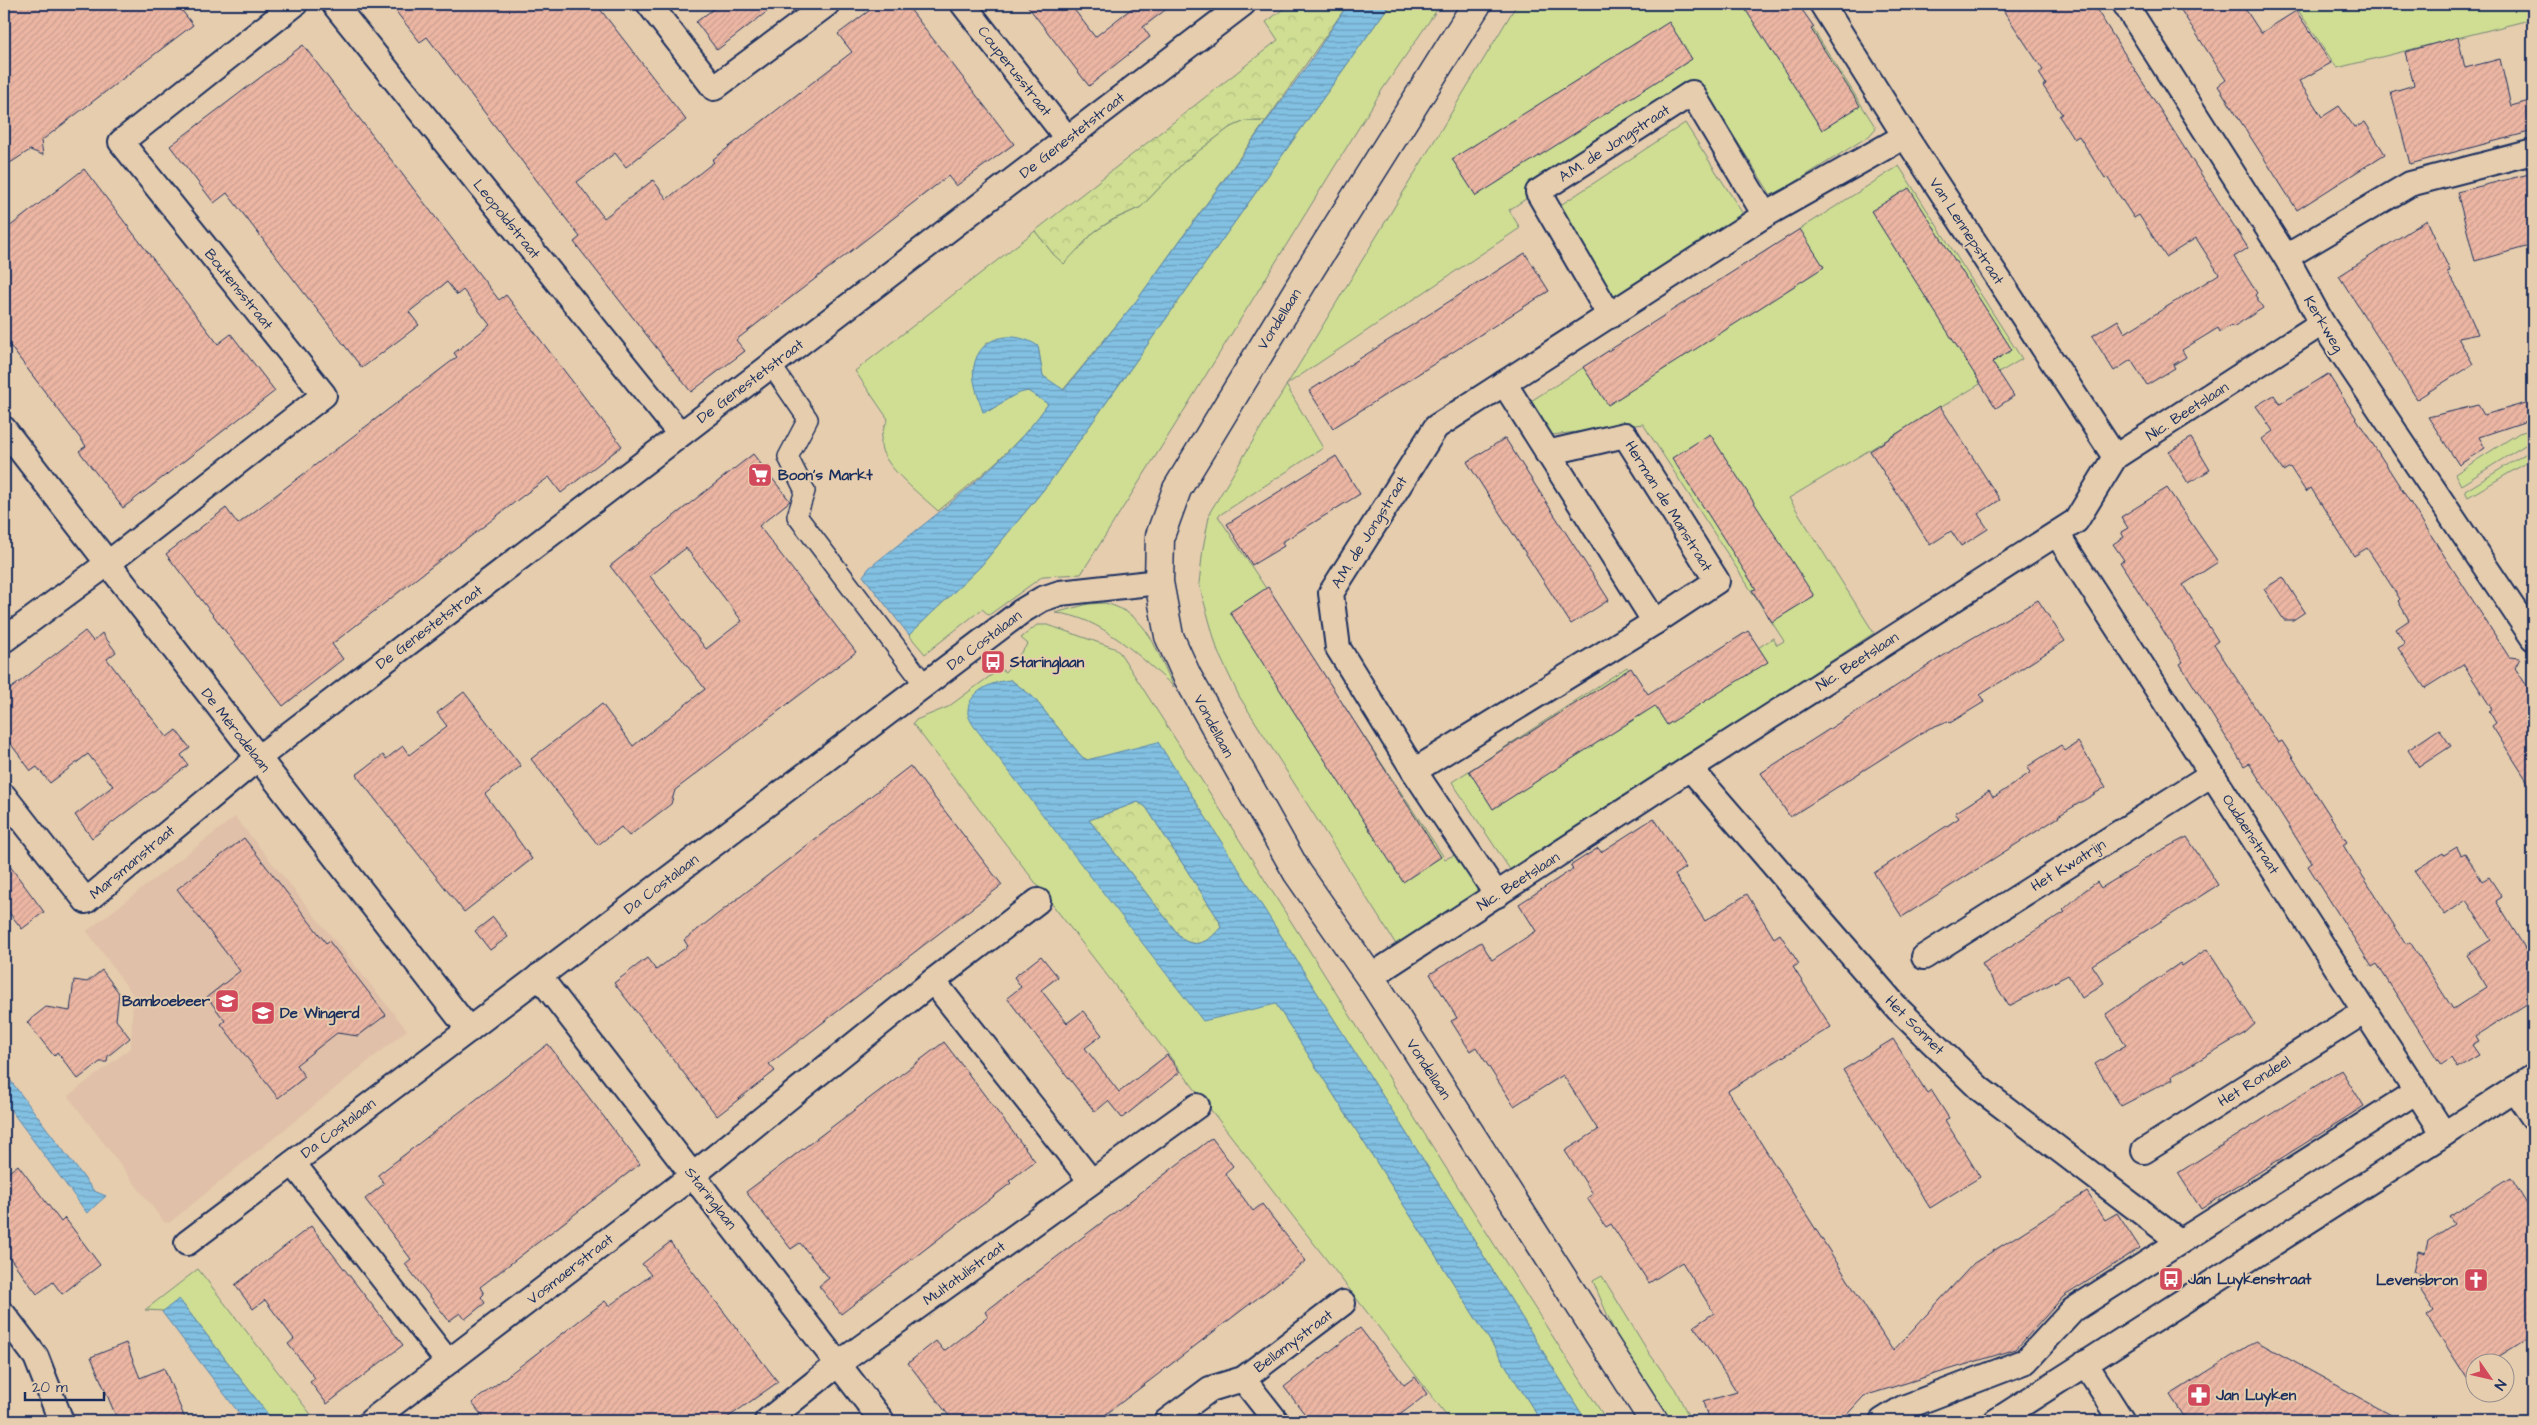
<svg xmlns="http://www.w3.org/2000/svg" width="2537" height="1425" viewBox="0 0 2537 1425" font-family="'Architects Daughter',sans-serif">
<style>
.built{fill:#e0c0a8}
.grass{fill:#cfde92;stroke:#758678}
.forest{fill:url(#forest-crowns);stroke:#758678}
.water{fill:url(#water-rules);stroke:#5987ae;fill-rule:evenodd}
.building{fill:url(#building-hatch);stroke:#1b2f5e;fill-rule:evenodd}
.lines{fill:none;stroke-linecap:round;stroke-linejoin:round}
.pedestrian-casing{stroke:#1b2f5e;stroke-width:22}
.minor-casing{stroke:#1b2f5e;stroke-width:28}
.tertiary-casing{stroke:#1b2f5e;stroke-width:31}
.pedestrian{stroke:#e6cdae;stroke-width:19}
.minor{stroke:#e6cdae;stroke-width:24}
.tertiary{stroke:#e6cdae;stroke-width:28}
.labels{text-anchor:middle;stroke-width:4;stroke-linejoin:round;paint-order:stroke}
.street-label{font-size:15px;fill:#1b2f5e;stroke:#e6cdae}
.poi-label{font-size:15px;font-weight:bold;fill:#1b2f5e;stroke:#e6cdae;text-anchor:start}
</style>
<defs>
<pattern id="forest-crowns" width="20" height="18" patternUnits="userSpaceOnUse" patternTransform="scale(1.25)"><rect width="20" height="18" fill="#cfde92"/><path d="M2 6a3 3 0 1 1 6 0M12 15a3 3 0 1 1 6 0" fill="none" stroke="#b1bf80"/></pattern>
<pattern id="water-rules" width="6" height="5" patternUnits="userSpaceOnUse" patternTransform="scale(1.25)"><rect width="6" height="5" fill="#83c1e3"/><path d="M0 2.5h6" fill="none" stroke="#6a9dbb"/></pattern>
<pattern id="building-hatch" width="6" height="6" patternUnits="userSpaceOnUse" patternTransform="scale(1.25)"><rect width="6" height="6" fill="#ecb6a3"/><path d="M-1 1l2-2M0 6l6-6M5 7l2-2" fill="none" stroke="#ca9d8f"/></pattern>
</defs>
<rect width="100%" height="100%" fill="#e6cdae"/>
<filter id="ink" filterUnits="userSpaceOnUse"><feTurbulence type="fractalNoise" baseFrequency=".02" numOctaves="2"/><feDisplacementMap in="SourceGraphic" scale="10" xChannelSelector="R" yChannelSelector="G"/><feConvolveMatrix kernelMatrix="1 2 1 2 8 2 1 2 1" color-interpolation-filters="sRGB"/></filter>
<g filter="url(#ink)">
<path class="built" d="M235 817 407 1030 169 1223 164 1222 68 1096 131 1048 133 995 87 931Z"/>
<g class="grass">
<path d="M1390 4H1441L1382 90 1172 430 1081 574 1043 576 989 615 982 609 925 654 909 635 980 567 1049 483Z"/>
<path d="M1517 4H1797L1876 128 1869 136 1781 191 1771 195 1701 84 1509 210 1520 228 1286 385 1323 448 1218 516 1445 859 1457 854 1480 891 1397 946 1239 696 1218 652 1199 584 1203 548 1210 512Z"/>
<path d="M2294 4H2533V19L2337 68Z"/>
<path d="M1245 121H1266L1137 300 1063 390 1043 376 1038 346 987 342 974 367 989 411 1018 392 1028 391 1048 404C1019 446 977 479 938 511 923 497 884 467 881 446 880 436 884 428 888 419L855 371 1035 231 1054 255 1079 249 1094 232 1113 220 1141 207 1184 162 1229 128Z"/>
<path d="M1685 123 1743 214 1612 300 1553 210Z"/>
<path d="M1899 166 2022 359 1789 498 1874 633 1511 871 1452 782 1627 667 1650 701 1755 650 1773 638 1777 645 1784 641 1643 424 1552 435 1531 401Z"/>
<path d="M2533 429V440L2461 485 2455 474 2519 433Z"/>
<path d="M2533 449V459L2468 497 2465 491Z"/>
<path d="M1105 603C1150 615 1155 650 1174 687 1143 659 1099 615 1055 613L1088 604Z"/>
<path d="M1037 625H1048L1114 648 1120 653C1285 908 1443 1167 1607 1421H1586L1457 1213 1158 743 1088 760 1082 757 1033 697 1011 680C993 683 982 686 971 702L1276 1004 1541 1421H1451L913 724 916 720 948 707 993 674 998 667 1005 672 1028 644 1021 638Z"/>
<path d="M198 1269 316 1421H273L179 1299 164 1311 145 1310Z"/>
<path d="M1602 1276 1649 1353 1675 1389 1691 1421H1672L1621 1347 1593 1281Z"/>
</g>
<g class="forest">
<path d="M1290 4H1348L1266 121H1245L1229 128 1184 162 1141 207 1112 220 1094 232 1064 264 1054 255 1035 231 1278 40 1266 22Z"/>
<path d="M1138 802 1146 807 1219 920 1221 927C1210 941 1197 949 1182 939L1089 820Z"/>
</g>
<g class="water">
<path d="M1348 4H1390L1049 483 980 567 909 635 863 576 869 568C928 520 1005 466 1048 404L1028 391C1008 394 998 409 983 412 979 399 971 380 974 366 980 334 1015 330 1038 346L1043 376 1064 390 1137 300 1309 63Z"/>
<path d="M1011 680 1033 697 1082 757 1087 760 1158 742 1457 1213 1586 1421H1541L1276 1004 1203 1021 983 738C978 731 970 723 968 714 966 692 993 681 1011 680ZM1138 802 1146 807 1219 920 1221 927C1210 941 1197 949 1182 939L1089 820Z"/>
<path d="M4 1072 94 1191 106 1196 87 1213 4 1101Z"/>
<path d="M179 1299 273 1421H245L162 1312Z"/>
</g>
<g class="building">
<path d="M4 4H177L193 25 41 141 43 155 30 150 4 167Z"/>
<path d="M390 4H596L686 120 626 167 615 153 577 182 604 218 653 180 667 199 714 162 712 160 852 52 838 34 878 4H906L1014 144 956 186 948 176 922 196 736 340 745 351 691 392 574 242 580 237 475 100 427 37 420 42Z"/>
<path d="M720 4H777L717 50 696 22Z"/>
<path d="M1026 4H1070L1095 37 1137 4H1173L1143 27 1150 37 1089 86Z"/>
<path d="M1742 4H1798L1814 27 1811 29 1860 106 1822 130Z"/>
<path d="M1999 4H2093L2248 248 2234 257 2257 293 2255 295 2263 308 2233 327 2231 325 2220 332 2218 328 2182 350 2186 357 2173 365 2175 368 2147 385 2131 360 2114 371 2092 336 2118 320 2125 333 2219 274 2196 238 2166 257 2139 215 2134 218 2107 177 2105 178 2079 136 2074 139 2059 116 2062 114 2043 86 2046 84 2039 73 2043 70Z"/>
<path d="M2177 4H2242L2261 33 2296 11 2331 63 2299 81 2322 117 2339 106 2355 128 2365 122 2385 154 2297 210 2218 86 2226 80Z"/>
<path d="M1669 22 1692 59 1476 196 1452 159Z"/>
<path d="M2458 37 2465 68 2500 59 2511 106 2533 100V131L2410 164 2391 92 2414 85 2405 52Z"/>
<path d="M303 45 499 300 506 295 622 446 561 493 549 477 524 495 332 644 343 659 283 706 166 554 226 508 238 524 457 357 454 353 490 325 463 290 457 295 447 282 409 312 419 325 362 368 227 193 214 203 170 146Z"/>
<path d="M84 169 218 344 231 334 275 391 123 508 79 451 86 446 4 338V231Z"/>
<path d="M2533 173V245L2475 261 2457 192Z"/>
<path d="M1909 188 2012 350 1992 362 2014 396 1996 408 1871 211Z"/>
<path d="M2427 220 2450 271 2447 272 2458 289 2478 334 2458 338 2473 364 2417 399 2339 276Z"/>
<path d="M1800 229 1824 267 1608 405 1583 367Z"/>
<path d="M1525 253 1549 291 1333 428 1309 391Z"/>
<path d="M2328 374 2509 657 2520 658 2515 668 2533 695V790L2492 726 2496 723 2489 711 2492 709 2463 664 2425 688 2398 648 2405 644 2396 629 2409 620 2398 601 2400 599 2367 548 2354 556 2311 488 2306 492 2290 467 2283 471 2262 439 2273 431 2256 406 2274 395 2280 404Z"/>
<path d="M2533 401V419L2479 437 2485 448 2459 465 2428 417 2478 405 2484 415Z"/>
<path d="M1940 406 2000 500 1978 514 1988 529 1961 546 1951 531 1930 545 1870 451Z"/>
<path d="M1710 434 1814 596 1772 622 1752 590 1756 589 1672 458Z"/>
<path d="M1505 438 1609 600 1571 624 1467 462Z"/>
<path d="M2191 438 2210 470 2188 483 2169 452Z"/>
<path d="M753 454 790 501 759 526 856 652 675 790 671 804 629 836 621 827 598 845 531 759 602 704 633 746 705 689 610 566ZM686 548 742 621 706 649 650 576Z"/>
<path d="M1336 456 1360 494 1282 542 1284 546 1252 565 1227 524Z"/>
<path d="M2167 488 2218 562 2183 585 2218 641 2214 644 2278 743 2282 741 2347 842 2343 845 2406 944 2410 942 2453 1009 2487 987 2467 955 2491 940 2466 900 2445 915 2414 871 2443 853 2444 855 2457 847 2461 855 2465 853 2482 881 2489 877 2502 897 2496 901 2533 961V1000L2476 1036 2479 1041 2472 1045 2479 1055 2457 1068 2451 1058 2441 1065 2377 964 2372 967 2308 866 2312 863 2249 763 2244 766 2180 664 2183 662 2120 562 2124 560 2113 544 2124 537 2121 532 2128 528 2121 517Z"/>
<path d="M2283 577 2305 612 2293 620H2284L2264 589Z"/>
<path d="M1268 587 1441 857 1403 882 1230 612Z"/>
<path d="M2038 600 2065 641 1980 695 1984 702 1950 723 1948 721 1930 728 1790 817 1761 773 1957 647Z"/>
<path d="M85 631 93 641 102 633 116 652 107 659 144 708 167 737 176 730 190 748 181 755 188 765 92 838 75 815 113 786 88 754 50 783 37 767 31 771 4 735V694Z"/>
<path d="M1748 631 1768 662 1667 725 1655 706 1493 809 1469 771 1631 668 1648 694Z"/>
<path d="M464 692 521 766 485 794 532 859 464 912 356 775 383 755 386 759 403 746 409 755 447 726 437 713Z"/>
<path d="M2439 729 2451 746 2419 767 2408 750Z"/>
<path d="M2078 742 2106 787 2058 816 2059 817 1902 917 1874 873 1959 818 1955 813 1989 791 1993 797 1996 796 2031 772 2027 767 2036 761 2061 745 2065 751Z"/>
<path d="M910 766 1002 885 769 1064 775 1071 717 1116 614 983 647 958 656 970 688 946 684 940Z"/>
<path d="M1654 818 1686 868 1675 875 1705 921 1747 894 1774 938 1780 934 1799 964 1793 967 1831 1027 1728 1091 1893 1351 1974 1263 2087 1192 2105 1220 2117 1213 2140 1248 2063 1297 2016 1349 1864 1396 1841 1421H1709L1703 1402 1737 1392 1694 1326 1714 1313 1682 1262 1649 1283 1611 1224 1606 1227 1587 1198 1593 1194 1565 1151 1598 1130 1563 1075 1514 1106 1476 1047 1470 1051 1451 1021 1457 1018 1430 974 1481 942 1492 960 1536 931 1519 904 1573 869 1570 866 1598 848 1601 852Z"/>
<path d="M2187 837 2218 885 2092 965 2104 983 2082 998 2068 975 2009 1006 1982 964 2065 912 2063 910 2084 891 2097 882 2101 888 2136 867 2144 859Z"/>
<path d="M244 838 326 943 329 941 386 1015 358 1036 337 1033 296 1065 305 1077 278 1098 221 1024 225 1021 207 997 240 971 177 889Z"/>
<path d="M4 858 44 912 22 929 4 906Z"/>
<path d="M493 917 508 937 490 950 475 931Z"/>
<path d="M2207 949 2255 1024 2245 1033 2172 1076 2173 1079 2121 1106 2095 1064 2126 1045 2106 1014 2180 963 2182 966Z"/>
<path d="M1041 956 1058 977 1041 990 1067 1023 1083 1011 1102 1035 1085 1048 1119 1092 1167 1055 1180 1072 1122 1118 1108 1101 1095 1112 1007 998 1021 987 1014 977Z"/>
<path d="M102 970 119 993 116 1020 130 1038 108 1056 107 1062H100L78 1079 57 1052 54 1056 27 1022 46 1007 70 1011 74 980 87 982Z"/>
<path d="M1893 1039 1927 1093 1931 1090 1949 1118 1945 1120 1980 1177 1930 1208 1843 1070Z"/>
<path d="M944 1042 1035 1161 1009 1181 1011 1183 841 1314 819 1286 829 1278 800 1243 791 1249 746 1192Z"/>
<path d="M548 1044 640 1164 480 1287 484 1294 481 1297 485 1303 465 1319 460 1313 449 1321 405 1264 411 1259 365 1199 384 1184 378 1175Z"/>
<path d="M2341 1070 2364 1106 2201 1209 2178 1173Z"/>
<path d="M1212 1138 1233 1166 1225 1173 1253 1211 1262 1204 1306 1261 1097 1421H1069L1062 1412 1049 1421H953L908 1363 936 1341 944 1351 988 1317 985 1312Z"/>
<path d="M18 1165 61 1222 65 1218 100 1265 62 1294 53 1282 37 1294 4 1250V1176Z"/>
<path d="M2511 1178 2533 1214V1335L2490 1362H2474V1389L2427 1316 2434 1311 2418 1286 2420 1274 2413 1272 2418 1251 2425 1253 2428 1241 2454 1224 2449 1217Z"/>
<path d="M311 1226 403 1345 327 1404 310 1382 315 1378 288 1344 294 1339 265 1300 253 1309 235 1285Z"/>
<path d="M670 1242 778 1382 723 1421H486L472 1403 605 1301 609 1306 651 1275 642 1264Z"/>
<path d="M1360 1328 1404 1385 1415 1377 1427 1394 1392 1421H1310L1284 1387Z"/>
<path d="M2256 1341 2402 1421H2187L2170 1395Z"/>
<path d="M126 1343 140 1378 164 1368 186 1421H118L91 1357Z"/>
</g>
<g class="lines">
<defs>
<path id="pedestrian" d="M771 365 808 419 788 457 805 491 797 516 924 684"/>
<g id="minor">
<path d="M334 4 680 434"/>
<path d="M649 4 714 88 827 4"/>
<path d="M963 4 1067 138"/>
<path d="M1822 4 1905 136 2115 457"/>
<path d="M2125 4 2286 257 2322 323 2533 638"/>
<path d="M2286 257 2410 184 2533 152"/>
<path d="M1610 316 1538 192 1692 93 1765 215"/>
<path d="M4 429 469 1030"/>
<path d="M1547 453 1625 435 1717 581 1655 622"/>
<path d="M2057 534 2444 1134"/>
<path d="M4 640 107 564 324 395 121 142 295 4"/>
<path d="M1690 768 1898 1009 1980 1089 2179 1241"/>
<path d="M1414 771 1655 622 1504 383"/>
<path d="M4 796 86 901 258 758 1243 4"/>
<path d="M1497 895 1414 771 1338 648 1331 593 1436 427 1765 215 1905 136"/>
<path d="M1924 957 2212 774"/>
<path d="M539 976 882 1421"/>
<path d="M1370 977 1690 768 2076 521 2115 457 2322 323"/>
<path d="M933 981 1091 1181"/>
<path d="M2514 1089 2533 1117"/>
<path d="M2144 1151 2365 1011"/>
<path d="M293 1163 448 1362"/>
<path d="M187 1243 1022 611 1042 599 1060 593 1159 582"/>
<path d="M4 1315 36 1357 61 1421"/>
<path d="M2085 1363 2122 1421"/>
<path d="M1243 1379 1276 1421"/>
<path d="M371 1421 693 1175 933 981 1038 901"/>
<path d="M767 1421 838 1364 1197 1106"/>
<path d="M1167 1421 1210 1389 1243 1379 1343 1303"/>
<path d="M1882 1421 1903 1408 2026 1361 2073 1310 2417 1091"/>
<path d="M1996 1421 2533 1077"/>
</g>
<path id="tertiary" d="M1477 4 1311 268 1177 489 1160 536 1159 582 1169 636 1187 676 1297 872 1370 977 1654 1421"/>
</defs>
<use href="#pedestrian" class="pedestrian-casing"/>
<use href="#minor" class="minor-casing"/>
<use href="#tertiary" class="tertiary-casing"/>
<use href="#pedestrian" class="pedestrian"/>
<use href="#minor" class="minor"/>
<use href="#tertiary" class="tertiary"/>
</g>
</g>
<defs>
<symbol id="supermarket-square" viewBox="-11 -11 22 22"><rect x="-9" y="-9" width="18" height="18" rx="4" fill="#d1495b" stroke="#e6cdae"/><path d="M-6-5.5h2.5l.6 2H6L4.5 2H-2.5L-4.4-4H-6ZM-1.5 3.2a1.3 1.3 0 1 0 .1 0ZM3 3.2a1.3 1.3 0 1 0 .1 0Z" fill="#fff"/></symbol>
<symbol id="bus-square" viewBox="-11 -11 22 22"><rect x="-9" y="-9" width="18" height="18" rx="4" fill="#d1495b" stroke="#e6cdae"/><path d="M-5-6H5V4H4V6H2V4H-2V6H-4V4H-5ZM-3.5-4V0h7V-4ZM-3.5 1.2v1.5H-2V1.2ZM2 1.2v1.5H3.5V1.2Z" fill="#fff"/></symbol>
<symbol id="school-square" viewBox="-11 -11 22 22"><rect x="-9" y="-9" width="18" height="18" rx="4" fill="#d1495b" stroke="#e6cdae"/><path d="M0-5L7-2L0 1L-7-2ZM-4 1L0 2.5L4 1V4Q0 6-4 4Z" fill="#fff"/></symbol>
<symbol id="church-square" viewBox="-11 -11 22 22"><rect x="-9" y="-9" width="18" height="18" rx="4" fill="#d1495b" stroke="#e6cdae"/><path d="M-1.2-6h2.4v3.5h3.3v2.4h-3.3V6h-2.4V-.1h-3.3v-2.4h3.3Z" fill="#fff"/></symbol>
<symbol id="pharmacy-square" viewBox="-11 -11 22 22"><rect x="-9" y="-9" width="18" height="18" rx="4" fill="#d1495b" stroke="#e6cdae"/><path d="M-2-6h4v4h4v4h-4v4h-4v-4h-4v-4h4Z" fill="#fff"/></symbol>
</defs>
<g fill-rule="evenodd">
<use href="#supermarket-square" x="746" y="461" width="28" height="28"/>
<use href="#bus-square" x="979" y="648" width="28" height="28"/>
<use href="#school-square" x="213" y="987" width="28" height="28"/>
<use href="#school-square" x="249" y="999" width="28" height="28"/>
<use href="#bus-square" x="2157" y="1265" width="28" height="28"/>
<use href="#church-square" x="2462" y="1266" width="28" height="28"/>
<use href="#pharmacy-square" x="2185" y="1381" width="28" height="28"/>
</g>
<g class="labels">
<g class="street-label">
<text transform="translate(1015 71) rotate(52)" y="5">Couperusstraat</text>
<text transform="translate(1072 135) rotate(-38)" y="5">De Genestetstraat</text>
<text transform="translate(1614 143) rotate(-33)" y="5">A.M. de Jongstraat</text>
<text transform="translate(507 219) rotate(51)" y="5">Leopoldstraat</text>
<text transform="translate(1967 231) rotate(57)" y="5">Van Lennepstraat</text>
<text transform="translate(239 289) rotate(51)" y="5">Boutensstraat</text>
<text transform="translate(1279 319) rotate(-58)" y="5">Vondellaan</text>
<text transform="translate(2324 324) rotate(59)" y="5">Kerkweg</text>
<text transform="translate(750 381) rotate(-37)" y="5">De Genestetstraat</text>
<text transform="translate(2187 411) rotate(-33)" y="5">Nic. Beetslaan</text>
<text transform="translate(1669 506) rotate(58)" y="5">Herman de Manstraat</text>
<text transform="translate(1369 532) rotate(-58)" y="5">A.M. de Jongstraat</text>
<text transform="translate(429 627) rotate(-37)" y="5">De Genestetstraat</text>
<text transform="translate(984 640) rotate(-37)" y="5">Da Costalaan</text>
<text transform="translate(1857 661) rotate(-33)" y="5">Nic. Beetslaan</text>
<text transform="translate(1214 726) rotate(62)" y="5">Vondellaan</text>
<text transform="translate(236 730) rotate(52)" y="5">De Mérodelaan</text>
<text transform="translate(2251 834) rotate(57)" y="5">Oudaenstraat</text>
<text transform="translate(132 862) rotate(-40)" y="5">Marsmanstraat</text>
<text transform="translate(2068 865) rotate(-32)" y="5">Het Kwatrijn</text>
<text transform="translate(1518 881) rotate(-33)" y="5">Nic. Beetslaan</text>
<text transform="translate(661 884) rotate(-37)" y="5">Da Costalaan</text>
<text transform="translate(1915 1025) rotate(45)" y="5">Het Sonnet</text>
<text transform="translate(1429 1069) rotate(57)" y="5">Vondellaan</text>
<text transform="translate(2254 1081) rotate(-32)" y="5">Het Rondeel</text>
<text transform="translate(338 1128) rotate(-37)" y="5">Da Costalaan</text>
<text transform="translate(711 1198) rotate(52)" y="5">Staringlaan</text>
<text transform="translate(570 1269) rotate(-38)" y="5">Vosmaerstraat</text>
<text transform="translate(964 1273) rotate(-36)" y="5">Multatulistraat</text>
<text transform="translate(1293 1341) rotate(-37)" y="5">Bellamystraat</text>
</g>
<g class="poi-label">
<text x="778" y="480">Boon's Markt</text>
<text x="1010" y="667">Staringlaan</text>
<text x="210" y="1006" text-anchor="end">Bamboebeer</text>
<text x="280" y="1018">De Wingerd</text>
<text x="2188" y="1284">Jan Luykenstraat</text>
<text x="2458" y="1285" text-anchor="end">Levensbron</text>
<text x="2216" y="1400">Jan Luyken</text>
</g>
</g>
<rect width="2537" height="1425" fill="none" stroke="#e6cdae" stroke-width="20"/>
<rect x="10" y="10" width="2517" height="1405" fill="none" stroke="#1b2f5e" stroke-width="2" filter="url(#ink)"/>
<g transform="translate(2490 1378) rotate(124)"><circle r="24" fill="#e6cdae" stroke="#958e8e"/>
<path d="M0-4L9 19L0 12L-9 19Z" fill="#d1495b"/>
<text y="-8" font-size="14" font-weight="bold" text-anchor="middle" fill="#1b2f5e">N</text>
</g>
<path d="M25 1392v8h79v-8" fill="none" stroke="#1b2f5e" stroke-width="2.5"/>
<text x="32" y="1392" font-size="15" fill="#1b2f5e" stroke="#e6cdae" stroke-width="4" paint-order="stroke">20 m</text>
</svg>
